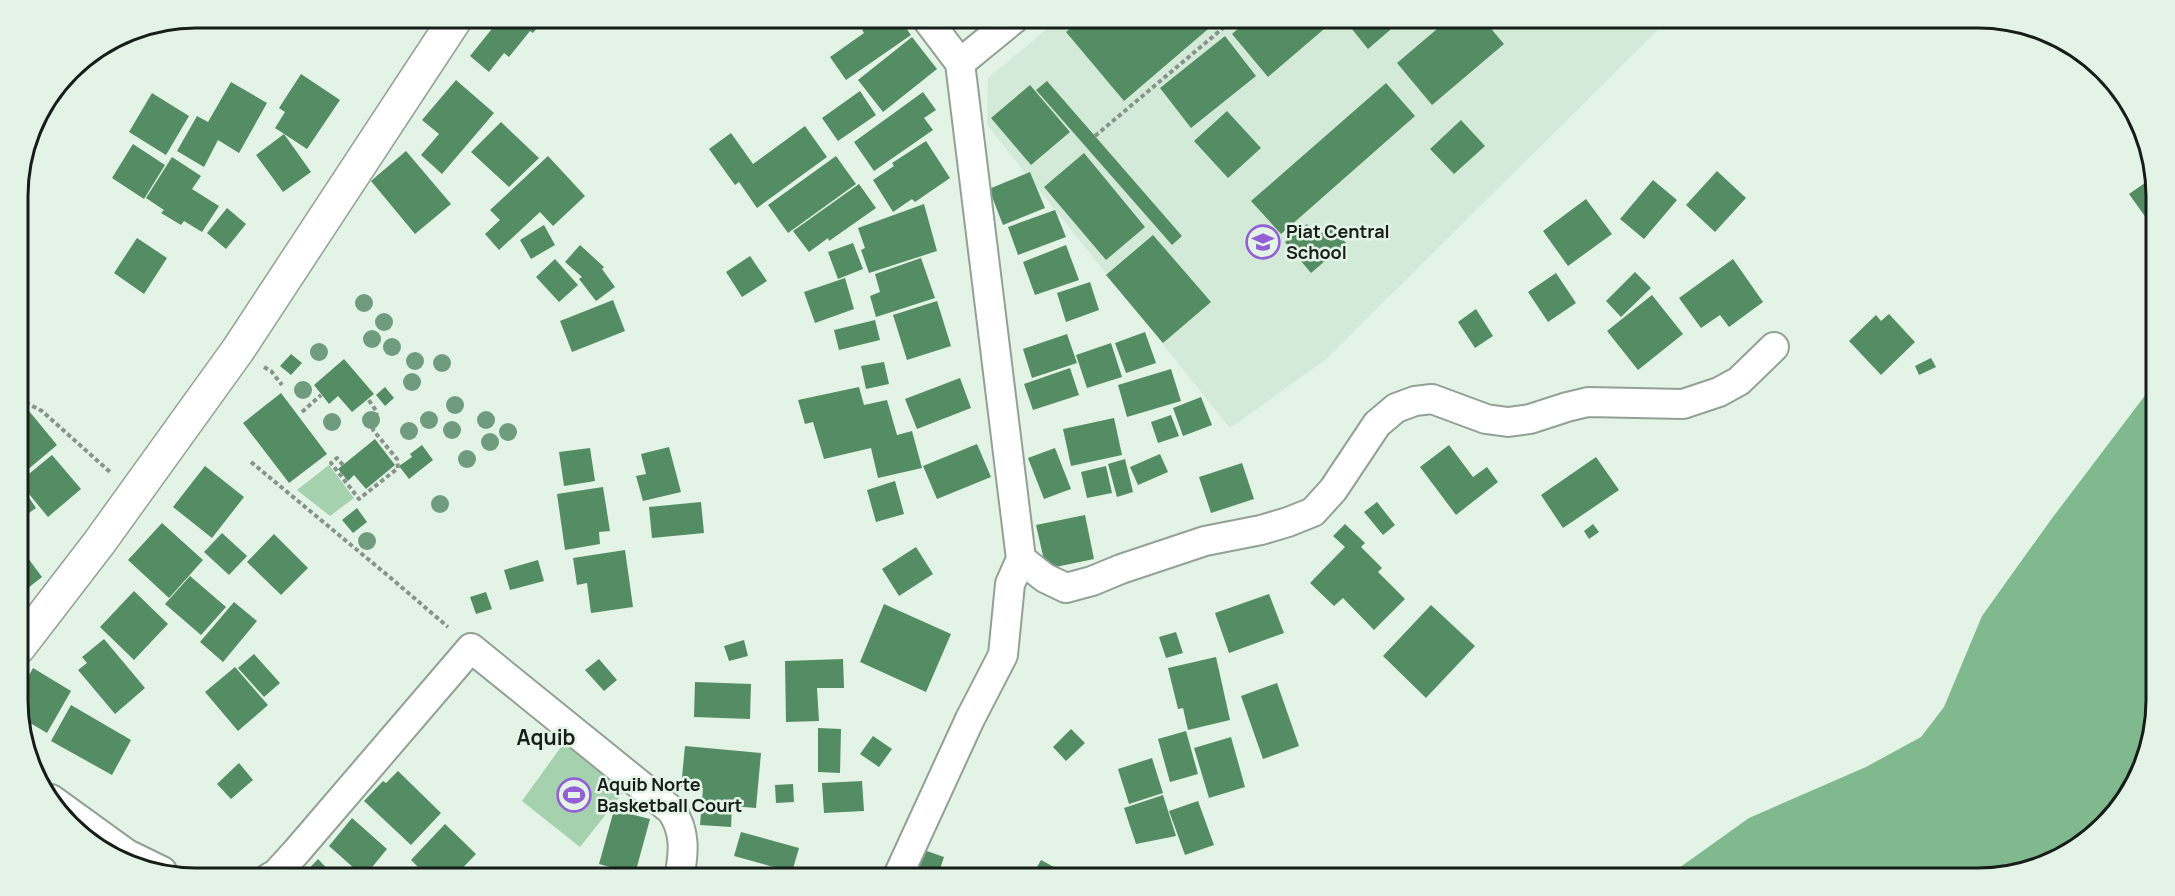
<svg xmlns="http://www.w3.org/2000/svg" width="2175" height="896" viewBox="0 0 2175 896" font-family="Manrope,sans-serif">
<style>
.built{fill:#d4ead8}
.green{fill:#a6d1af}
.water{fill:#7fb98d}
.building{fill:#548d63}
.lines{fill:none;stroke-linecap:round;stroke-linejoin:round}
.minor-casing{stroke:#92a195;stroke-width:32}
.tertiary-casing{stroke:#92a195;stroke-width:36}
.path{stroke:#88948b;stroke-width:4;stroke-dasharray:4.5 3;stroke-linecap:butt}
.minor{stroke:#fff;stroke-width:28}
.tertiary{stroke:#fff;stroke-width:33}
.tree{fill:#6f9c7f}
.labels{text-anchor:middle;stroke-width:5;stroke-linejoin:round;paint-order:stroke}
.poi-label{font-size:18px;font-weight:bold;fill:#171d18;stroke:#e3f3e6;text-anchor:start}
.quarter-label{font-size:21px;font-weight:bold;fill:#171d18;stroke:#e3f3e6}
.rim{fill:none;stroke:#171d18;stroke-width:3}
</style>
<rect width="100%" height="100%" fill="#e3f3e6"/>
<path class="built" d="M1060 18H1670L1325 360 1230 428 987 125 988 78Z"/>
<g class="green">
<path d="M329 465 354 498 330 516 297 490Z"/>
<path d="M566 740 626 789 580 847 522 801Z"/>
</g>
<path class="water" d="M2156 381 2157 700 2144 768 2087 841 2036 868 1990 878H1665L1749 818 1866 767 1921 737 1944 707 1982 616 2050 521Z"/>
<g class="building">
<path d="M312 18H335L319 29Z"/>
<path d="M486 18H545L533 33 530 31 509 57 504 53 489 72 470 56 495 25Z"/>
<path d="M879 18H899L911 35 846 80 830 57 864 33 862 30Z"/>
<path d="M1083 18H1221L1124 101 1066 32Z"/>
<path d="M1250 18H1337L1268 77 1232 34Z"/>
<path d="M1343 18H1404L1368 49Z"/>
<path d="M1450 18H1482L1504 44 1432 105 1397 63Z"/>
<path d="M1225 36 1256 76 1191 128 1160 88Z"/>
<path d="M912 37 937 69 883 112 858 80Z"/>
<path d="M301 74 340 100 307 149 275 128 285 112 279 108Z"/>
<path d="M456 80 494 113 442 174 421 155 439 134 422 120Z"/>
<path d="M1047 81 1182 236 1172 245 1036 90Z"/>
<path d="M231 82 267 103 239 153 218 140 204 167 177 151 197 116 208 122Z"/>
<path d="M1386 83 1415 116 1281 234 1251 201Z"/>
<path d="M1030 85 1070 132 1031 165 991 118Z"/>
<path d="M860 91 876 115 838 141 822 118Z"/>
<path d="M923 92 936 110 924 118 933 130 874 171 854 142Z"/>
<path d="M152 93 189 116 166 155 129 132Z"/>
<path d="M1227 111 1261 148 1228 178 1194 141Z"/>
<path d="M1461 120 1485 146 1454 174 1430 149Z"/>
<path d="M501 122 539 158 509 187 471 152Z"/>
<path d="M805 126 827 157 757 208 739 182 735 185 709 149 731 133 753 164Z"/>
<path d="M284 134 311 172 283 192 256 155Z"/>
<path d="M926 141 950 178 915 202 912 199 893 212 873 180 894 166 892 163Z"/>
<path d="M133 144 165 165 144 199 112 178Z"/>
<path d="M406 151 451 204 415 234 371 181Z"/>
<path d="M1084 153 1145 227 1106 260 1044 187Z"/>
<path d="M548 156 585 196 553 226 540 212 499 250 485 234 500 220 490 210Z"/>
<path d="M836 156 856 184 788 233 768 205Z"/>
<path d="M172 157 201 176 192 189 219 206 202 232 184 221 181 225 161 213 164 210 146 198Z"/>
<path d="M1717 171 1746 198 1715 232 1686 205Z"/>
<path d="M1030 172 1045 208 1003 225 989 189Z"/>
<path d="M2152 178 2155 183 2156 217 2149 222 2129 194Z"/>
<path d="M1653 180 1677 200 1644 239 1620 219Z"/>
<path d="M859 184 876 208 829 241 828 238 809 252 793 231Z"/>
<path d="M1586 199 1612 234 1568 266 1543 231Z"/>
<path d="M924 204 937 251 869 273 861 250 865 248 858 228Z"/>
<path d="M227 208 246 224 226 249 207 233Z"/>
<path d="M1055 210 1066 237 1018 255 1008 227Z"/>
<path d="M1307 224 1317 237 1331 225 1346 243 1311 273 1285 242Z"/>
<path d="M544 225 555 245 531 259 520 240Z"/>
<path d="M1153 235 1211 302 1163 343 1106 275Z"/>
<path d="M137 238 167 258 144 294 114 273Z"/>
<path d="M853 243 863 269 838 279 828 252Z"/>
<path d="M580 245 604 267 602 269 615 287 596 301 579 279 582 277 565 262Z"/>
<path d="M1066 245 1079 280 1035 295 1023 262Z"/>
<path d="M750 256 767 281 742 297 726 272Z"/>
<path d="M921 258 935 298 876 317 870 296 880 292 875 274Z"/>
<path d="M555 259 578 285 559 302 536 277Z"/>
<path d="M1733 259 1763 302 1729 327 1720 315 1701 328 1679 298Z"/>
<path d="M1635 272 1651 288 1621 317 1606 301Z"/>
<path d="M1556 273 1576 303 1548 322 1528 292Z"/>
<path d="M845 278 854 309 815 323 804 292Z"/>
<path d="M1090 282 1099 310 1066 322 1057 293Z"/>
<path d="M1652 295 1683 334 1638 370 1607 331Z"/>
<path d="M613 300 625 331 572 352 560 321Z"/>
<path d="M937 301 951 346 907 360 893 315Z"/>
<path d="M1476 309 1493 336 1475 348 1458 322Z"/>
<path d="M1889 314 1915 342 1881 375 1849 341 1876 315 1881 321Z"/>
<path d="M875 320 880 340 839 350 834 330Z"/>
<path d="M1145 332 1156 363 1126 373 1115 343Z"/>
<path d="M1067 334 1077 363 1032 378 1023 349Z"/>
<path d="M1111 343 1122 377 1087 388 1076 355Z"/>
<path d="M291 354 302 363 291 375 280 366Z"/>
<path d="M1931 358 1936 367 1919 375 1915 366Z"/>
<path d="M344 359 374 394 352 412 338 396 329 404 314 385Z"/>
<path d="M884 362 889 384 866 389 861 366Z"/>
<path d="M1070 368 1079 395 1033 410 1024 384Z"/>
<path d="M1171 369 1181 401 1127 417 1118 385Z"/>
<path d="M960 378 971 408 917 429 905 399Z"/>
<path d="M385 387 394 398 385 406 376 395Z"/>
<path d="M859 387 864 405 887 400 897 435 912 431 922 468 878 478 871 448 824 459 813 422 805 424 798 400Z"/>
<path d="M281 393 327 454 289 483 243 423Z"/>
<path d="M1201 397 1212 425 1183 436 1173 408Z"/>
<path d="M29 411 57 445 19 477V419Z"/>
<path d="M1171 415 1179 436 1158 443 1151 422Z"/>
<path d="M1114 418 1122 455 1071 466 1063 429Z"/>
<path d="M375 439 395 465 366 489 354 475 348 481 338 469Z"/>
<path d="M977 444 991 477 937 499 923 466Z"/>
<path d="M422 445 433 460 409 479 399 466 412 457 410 454Z"/>
<path d="M1449 445 1473 477 1487 467 1498 482 1456 515 1420 467Z"/>
<path d="M669 447 681 492 643 501 636 476 646 474 641 454Z"/>
<path d="M590 448 595 481 564 486 559 452Z"/>
<path d="M1055 448 1071 489 1044 499 1028 458Z"/>
<path d="M1160 454 1168 472 1138 485 1130 467Z"/>
<path d="M52 455 81 489 48 517 19 482Z"/>
<path d="M1596 457 1619 490 1563 528 1541 495Z"/>
<path d="M1125 459 1133 492 1117 497 1108 464Z"/>
<path d="M1242 463 1254 499 1211 513 1199 477Z"/>
<path d="M205 466 244 497 212 538 173 507Z"/>
<path d="M1106 466 1112 493 1087 498 1081 472Z"/>
<path d="M895 481 904 514 876 522 867 490Z"/>
<path d="M603 487 610 531 599 532 600 544 565 550 557 494Z"/>
<path d="M24 490 36 508 22 518 19 514V494Z"/>
<path d="M701 502 704 533 652 538 649 507Z"/>
<path d="M1377 502 1395 525 1383 535 1364 512Z"/>
<path d="M357 508 367 522 353 533 342 520Z"/>
<path d="M1085 515 1094 559 1046 569 1036 525Z"/>
<path d="M162 523 203 560 169 598 128 560Z"/>
<path d="M1345 524 1365 543 1361 547 1382 568 1378 572 1405 599 1374 630 1343 598 1334 606 1310 583 1345 547 1333 536Z"/>
<path d="M1593 524 1599 532 1589 539 1584 531Z"/>
<path d="M222 533 247 556 229 575 204 552Z"/>
<path d="M274 534 308 568 281 595 247 562Z"/>
<path d="M916 547 933 574 899 596 882 569Z"/>
<path d="M22 550 42 577 19 595V552Z"/>
<path d="M625 550 633 607 591 613 587 583 577 585 573 558Z"/>
<path d="M538 560 544 581 510 590 504 570Z"/>
<path d="M190 576 226 607 201 635 165 604Z"/>
<path d="M134 591 168 624 134 660 100 627Z"/>
<path d="M486 592 492 609 476 614 470 597Z"/>
<path d="M1269 594 1284 633 1229 653 1215 613Z"/>
<path d="M234 602 257 621 223 662 200 642Z"/>
<path d="M884 604 951 634 926 692 860 662Z"/>
<path d="M1431 605 1475 646 1426 698 1383 656Z"/>
<path d="M1176 632 1183 653 1166 658 1159 637Z"/>
<path d="M104 639 145 688 115 714 78 670 87 663 82 657Z"/>
<path d="M744 640 748 656 729 661 724 646Z"/>
<path d="M254 654 280 683 264 697 238 668Z"/>
<path d="M1216 657 1230 720 1188 730 1183 708 1178 709 1168 668Z"/>
<path d="M599 659 617 680 604 691 585 670Z"/>
<path d="M843 659 844 688H817L819 721 786 722 785 661Z"/>
<path d="M235 667 268 705 238 731 205 692Z"/>
<path d="M33 668 71 691 47 733 20 717V692Z"/>
<path d="M695 682 751 684 750 719 694 717Z"/>
<path d="M1277 683 1299 746 1263 759 1241 696Z"/>
<path d="M71 705 131 740 112 775 51 741Z"/>
<path d="M818 728 841 729 840 773 818 772Z"/>
<path d="M1071 729 1085 743 1066 761 1053 747Z"/>
<path d="M1186 731 1198 774 1170 782 1158 739Z"/>
<path d="M873 736 892 749 879 767 860 754Z"/>
<path d="M1231 737 1245 787 1209 798 1194 748Z"/>
<path d="M685 746 761 753 756 808 732 806 731 827 700 825 703 788 681 787Z"/>
<path d="M1152 758 1163 793 1129 804 1118 769Z"/>
<path d="M239 763 253 780 231 799 217 784Z"/>
<path d="M398 771 441 813 411 845 364 801 383 781 386 783Z"/>
<path d="M862 781 864 811 824 813 822 783Z"/>
<path d="M793 784 794 802 776 803 775 785Z"/>
<path d="M1163 795 1176 836 1136 844 1124 808Z"/>
<path d="M1198 801 1214 845 1185 855 1169 811Z"/>
<path d="M614 810 650 819 635 874 599 864Z"/>
<path d="M352 818 387 849 364 877 329 846Z"/>
<path d="M445 824 476 854 453 878H429L411 860Z"/>
<path d="M741 832 799 848 792 872 734 856Z"/>
<path d="M921 849 944 857 937 878H927L913 873Z"/>
<path d="M318 859 336 878H300Z"/>
<path d="M1041 860 1065 873 1062 878H1036L1032 876Z"/>
</g>
<g class="lines">
<defs>
<g id="minor">
<path d="M960 63 1015 18"/>
<path d="M1021 559 1045 578 1066 588 1092 581 1121 569 1205 541 1261 530 1288 522 1313 512 1333 490 1377 424 1396 408 1415 401 1432 399 1486 419 1508 422 1530 419 1567 407 1588 402 1683 404 1719 392 1739 381 1774 347"/>
<path d="M51 799 127 854 162 871"/>
<path d="M269 878 276 874 297 851 471 648 671 810C686 831 684 853 679 878"/>
<path d="M897 878 970 719 1003 655 1010 584 1021 559 960 63 926 18"/>
</g>
<path id="tertiary" d="M19 647 99 543 238 350 456 18"/>
</defs>
<use href="#minor" class="minor-casing"/>
<use href="#tertiary" class="tertiary-casing"/>
<g class="path">
<path d="M1095 136 1235 18"/>
<path d="M264 367 271 371 282 385"/>
<path d="M19 399 42 411 111 473"/>
<path d="M302 412 321 395"/>
<path d="M251 462 392 579 448 627"/>
<path d="M343 465 337 458 331 463 359 499 398 468 397 459 373 430 377 412 368 399"/>
</g>
<use href="#minor" class="minor"/>
<use href="#tertiary" class="tertiary"/>
</g>
<g class="tree">
<circle cx="364" cy="303" r="9"/>
<circle cx="384" cy="322" r="9"/>
<circle cx="372" cy="339" r="9"/>
<circle cx="392" cy="347" r="9"/>
<circle cx="319" cy="352" r="9"/>
<circle cx="415" cy="361" r="9"/>
<circle cx="442" cy="363" r="9"/>
<circle cx="412" cy="382" r="9"/>
<circle cx="303" cy="390" r="9"/>
<circle cx="455" cy="405" r="9"/>
<circle cx="371" cy="420" r="9"/>
<circle cx="429" cy="420" r="9"/>
<circle cx="486" cy="420" r="9"/>
<circle cx="332" cy="422" r="9"/>
<circle cx="452" cy="430" r="9"/>
<circle cx="409" cy="431" r="9"/>
<circle cx="508" cy="432" r="9"/>
<circle cx="490" cy="442" r="9"/>
<circle cx="467" cy="459" r="9"/>
<circle cx="440" cy="504" r="9"/>
<circle cx="367" cy="541" r="9"/>
</g>
<defs>
<symbol id="school-ring" viewBox="-11 -11 22 22"><circle r="9.5" fill="#e3f3e6" stroke="#935ed6" stroke-width="1.5"/><path d="M0-5L7-2L0 1L-7-2ZM-4 1L0 2.5L4 1V4Q0 6-4 4Z" fill="#935ed6"/></symbol>
<symbol id="stadium-ring" viewBox="-11 -11 22 22"><circle r="9.5" fill="#e3f3e6" stroke="#935ed6" stroke-width="1.5"/><path d="M0-5a6.5 5 0 1 0 0 10a6.5 5 0 1 0 0-10ZM-3.5-1.8h7v3.6h-7Z" fill="#935ed6"/></symbol>
</defs>
<g fill-rule="evenodd">
<use href="#school-ring" x="1244" y="223" width="38" height="38"/>
<use href="#stadium-ring" x="555" y="776" width="38" height="38"/>
</g>
<g class="labels">
<g class="poi-label">
<text x="1286" y="238">Piat Central<tspan x="1286" dy="21">School</tspan></text>
<text x="597" y="791">Aquib Norte<tspan x="597" dy="21">Basketball Court</tspan></text>
</g>
<g class="quarter-label">
<text x="546" y="745">Aquib</text>
</g>
</g>
<path d="M0 0H2175V896H0ZM196 28H1978A168 168 0 0 1 2146 196V700A168 168 0 0 1 1978 868H196A168 168 0 0 1 28 700V196A168 168 0 0 1 196 28Z" fill="#e3f3e6" fill-rule="evenodd"/>
<path class="rim" d="M196 28H1978A168 168 0 0 1 2146 196V700A168 168 0 0 1 1978 868H196A168 168 0 0 1 28 700V196A168 168 0 0 1 196 28Z"/>
</svg>
